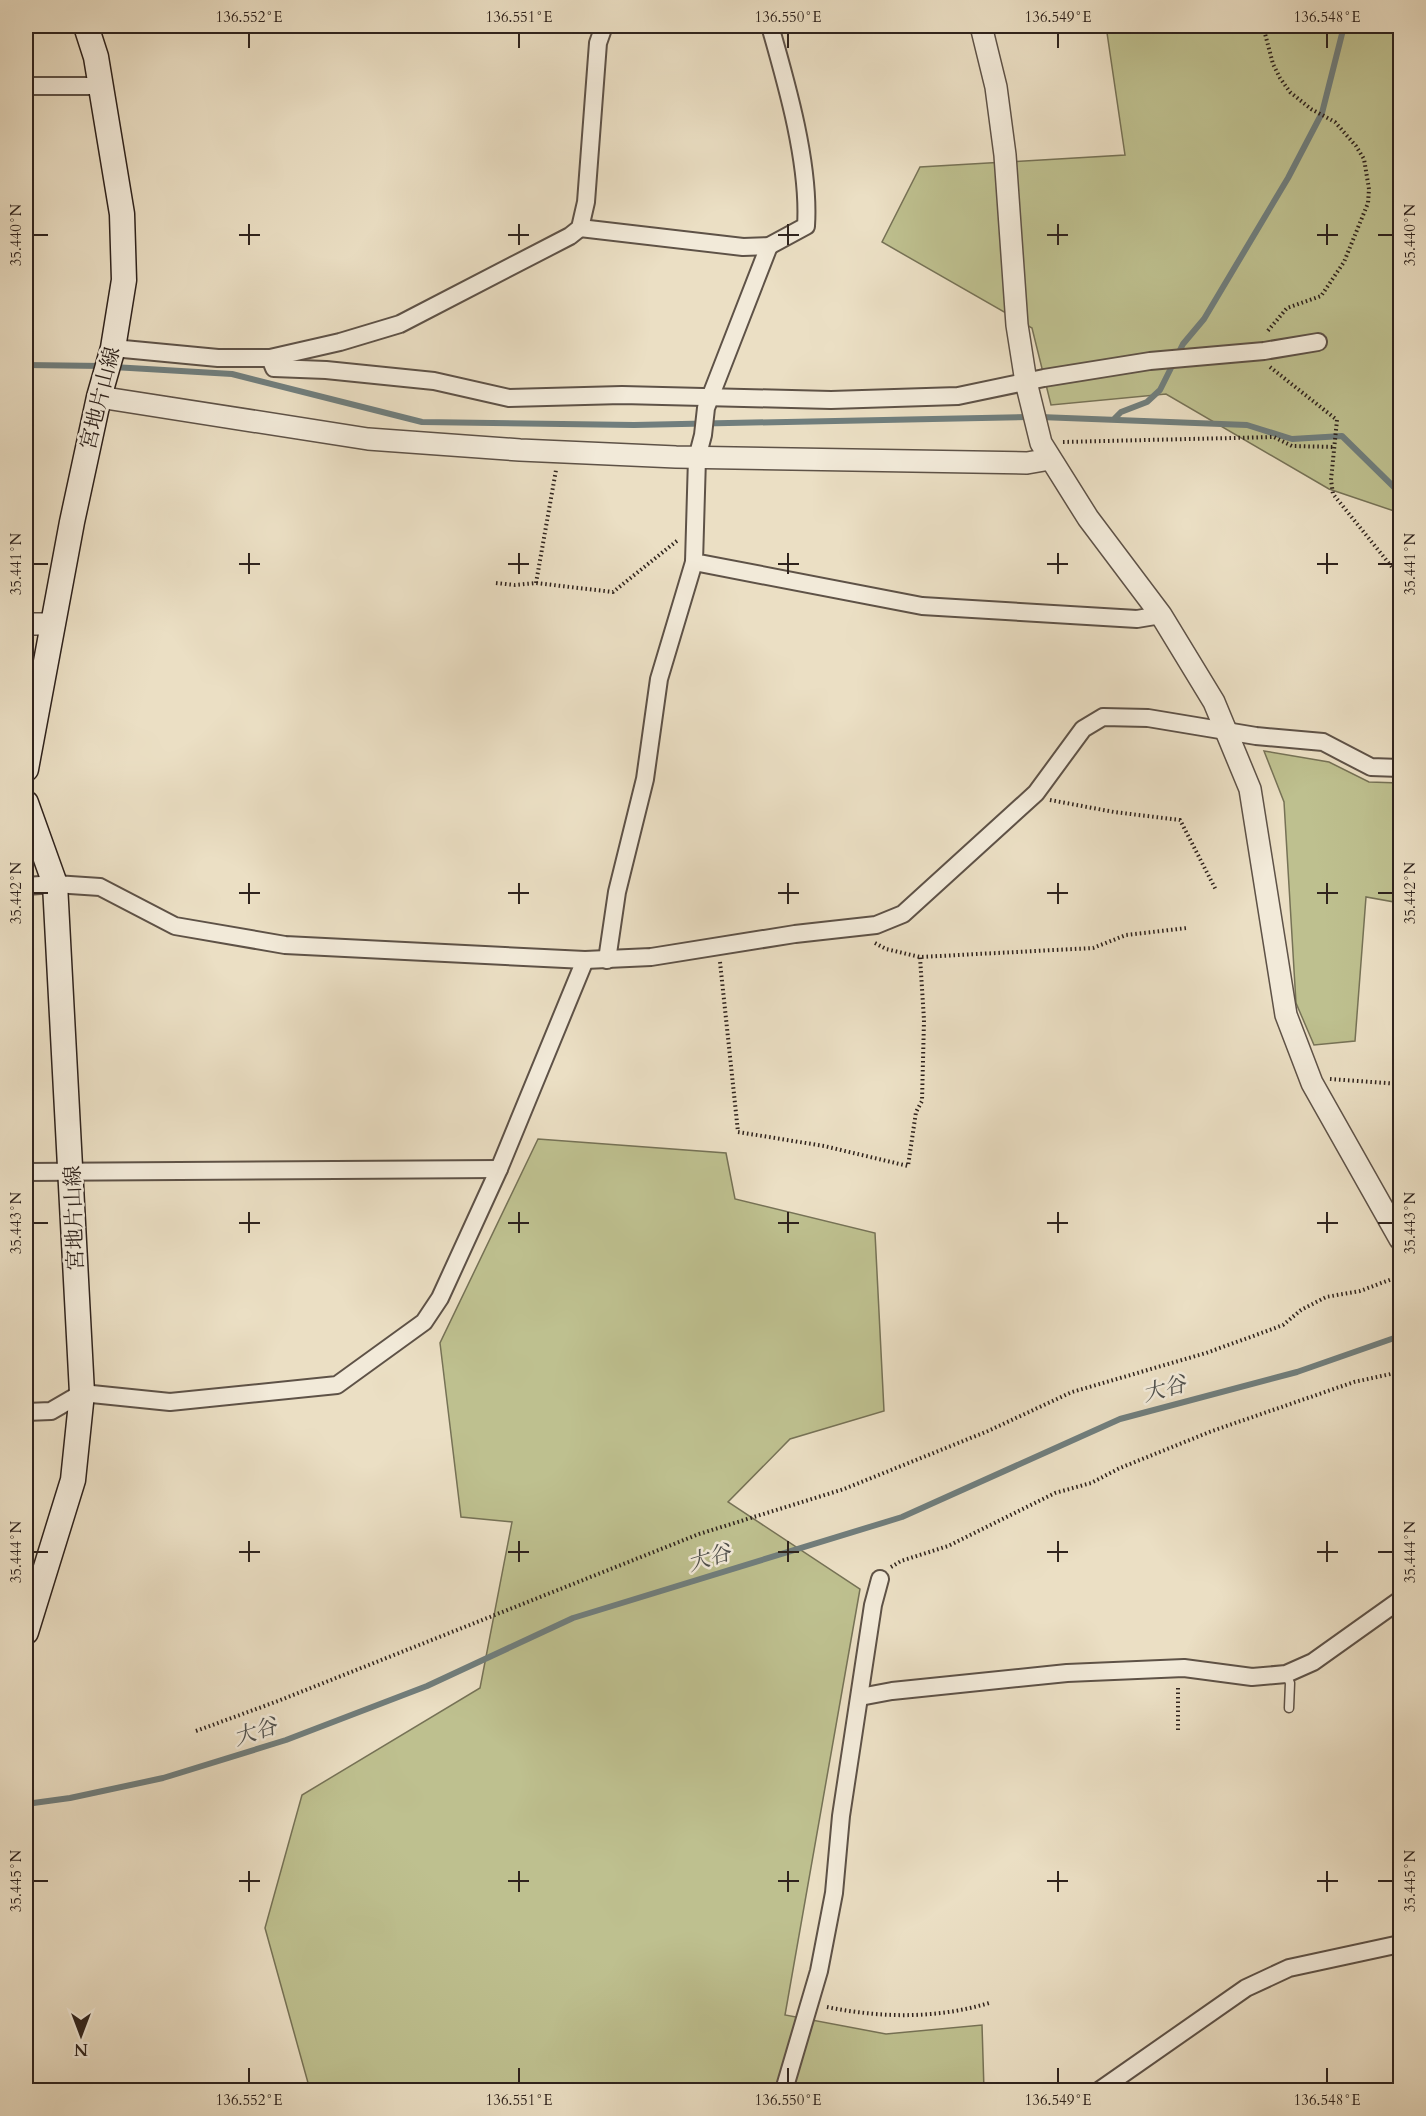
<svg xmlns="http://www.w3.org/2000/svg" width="1426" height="2116" viewBox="0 0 1426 2116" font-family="Cardo,'Noto Serif JP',serif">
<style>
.green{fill:#bec08f;stroke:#767256;stroke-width:1.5}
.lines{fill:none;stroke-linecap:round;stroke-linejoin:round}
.stream{stroke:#707e7d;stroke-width:6}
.service-casing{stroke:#5e5247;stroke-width:11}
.minor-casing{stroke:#5e5247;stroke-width:20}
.tertiary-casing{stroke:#5e5247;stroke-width:24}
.secondary-casing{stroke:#2f231d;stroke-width:27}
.path{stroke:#2f231d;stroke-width:4;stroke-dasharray:1.5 3;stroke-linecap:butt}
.service{stroke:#f2ead9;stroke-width:8}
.minor{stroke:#f2ead9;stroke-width:16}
.tertiary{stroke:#f2ead9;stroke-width:21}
.secondary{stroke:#f2ead9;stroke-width:24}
.ticks{fill:none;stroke:#2f231d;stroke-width:2}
.labels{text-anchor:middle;stroke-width:5;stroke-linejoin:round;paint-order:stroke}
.street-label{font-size:21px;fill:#2f231d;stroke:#f2ead9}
.water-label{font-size:22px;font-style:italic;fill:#4f504d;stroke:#f2ead9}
.neatline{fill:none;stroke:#2f231d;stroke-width:2}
.ticks-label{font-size:15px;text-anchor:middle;fill:#2f231d}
</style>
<rect width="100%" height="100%" fill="#ebdfc4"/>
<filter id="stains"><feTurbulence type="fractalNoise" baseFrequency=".00333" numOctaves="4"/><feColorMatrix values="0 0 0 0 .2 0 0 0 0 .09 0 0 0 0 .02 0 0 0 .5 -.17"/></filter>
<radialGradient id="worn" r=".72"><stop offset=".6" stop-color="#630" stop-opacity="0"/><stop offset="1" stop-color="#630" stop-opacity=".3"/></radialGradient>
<g class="green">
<path d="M1106 26H1400V513L1329 489 1166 394 1051 405 1032 328 882 242 920 167 1125 155Z"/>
<path d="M1264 751 1329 762 1369 782 1400 783V903L1366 897 1355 1041 1314 1045 1296 1003 1284 802Z"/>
<path d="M538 1139 726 1153 735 1199 875 1233 884 1411 790 1439 728 1502 860 1589 785 2015 886 2034 982 2025 984 2090H310L265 1928 302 1795 480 1688 512 1522 461 1517 440 1343Z"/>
</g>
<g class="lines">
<g class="stream">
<path d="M26 365 103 366"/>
<path d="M113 367 232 374 422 422 634 425 1029 417"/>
<path d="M1040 417 1247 425 1292 439 1342 436 1400 493"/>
<path d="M1115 418 1121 412 1147 402 1160 390 1183 344 1204 319 1288 178 1322 113 1344 26"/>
<path d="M26 1804 70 1798 163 1778 286 1740 427 1686 573 1618 902 1517 1120 1419 1297 1372 1400 1336"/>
</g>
<defs>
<path id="service" d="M1286 1674 1290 1683 1289 1708"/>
<g id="minor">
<path d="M26 86H99"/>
<path d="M580 228 743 247 769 246 806 226C810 165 787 85 770 26"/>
<path d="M769 246 706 408 703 435 697 458 694 562 922 606 1137 619 1161 615"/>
<path d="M113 348 218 358H270L340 342 400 324 570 236 580 228 586 202 598 43 604 26"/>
<path d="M270 358 274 368 326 370 434 381 509 398 622 395 831 400 958 396 1044 378 1150 361 1264 351 1318 342"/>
<path d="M26 886 55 884 100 887 175 926 285 945 585 960 651 957 795 934 876 925 903 914 1036 793 1083 729 1103 717 1148 718 1256 736 1323 742 1371 767 1400 768"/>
<path d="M607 960 617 892 645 779 659 679 694 562"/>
<path d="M26 1172 499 1169"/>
<path d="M26 1412 51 1411 82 1393 170 1402 337 1385 424 1322 440 1298 499 1169 585 960"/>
<path d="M860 1697 892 1691 1067 1673 1184 1668 1252 1677 1286 1674 1313 1662 1400 1600"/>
<path d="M784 2090 819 1971 834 1893 841 1816 873 1605 880 1579"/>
<path d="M1100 2090 1246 1988 1289 1968 1400 1944"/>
</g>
<g id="tertiary">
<path d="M981 26 996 87 1005 155 1017 325 1026 382 1041 443 1088 518 1161 615 1214 702 1250 789 1286 1015 1312 1083 1400 1239"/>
<path d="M99 397 368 439 520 450 676 457 1027 463 1050 459"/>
<path d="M26 624H54"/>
</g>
<g id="secondary">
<path d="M26 769 72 522 99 397 113 348 124 280 122 214 96 57 86 26"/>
<path d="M26 803 55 884 82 1393 73 1480 26 1632"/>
</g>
</defs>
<use href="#service" class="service-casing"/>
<use href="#minor" class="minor-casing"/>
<use href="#tertiary" class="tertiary-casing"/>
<use href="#secondary" class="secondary-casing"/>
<g class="path">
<path d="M1263 26 1273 64 1280 78 1290 92 1311 109 1335 122 1356 146 1364 159 1369 189 1368 203 1344 262 1321 296 1287 308 1266 333"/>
<path d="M1270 367 1337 420 1331 480 1333 494 1400 577"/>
<path d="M1063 442 1274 437 1292 446 1335 447"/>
<path d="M496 583 515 585 536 583 613 592 678 540"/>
<path d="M536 583 556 470"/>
<path d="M1050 800 1114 812 1180 820 1216 890"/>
<path d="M875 943 886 949 920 957 1093 948 1126 935 1187 928"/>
<path d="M720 962 738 1132 824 1146 908 1166 916 1112 922 1101 924 1020 920 957"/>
<path d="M1330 1079 1400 1084"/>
<path d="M891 1567 901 1561 948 1546 1055 1493 1091 1483 1120 1468 1212 1431 1354 1382 1400 1372"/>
<path d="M1178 1730V1686"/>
<path d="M196 1731 278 1701 699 1534 844 1489 988 1431 1072 1392 1206 1353 1267 1331 1283 1325 1301 1310 1326 1297 1360 1291 1400 1276"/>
<path d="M827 2007C881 2018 936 2019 989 2003"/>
</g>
<use href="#service" class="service"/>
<use href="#minor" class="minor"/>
<use href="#tertiary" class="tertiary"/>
<use href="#secondary" class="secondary"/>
</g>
<path class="ticks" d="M249 33V48M519 33V48M788 33V48M1058 33V48M1327 33V48M249 224V245M519 224V245M788 224V245M1058 224V245M1327 224V245M33 235H48M239 235H260M508 235H529M778 235H799M1047 235H1068M1317 235H1338M1378 235H1393M249 553V574M519 553V574M788 553V574M1058 553V574M1327 553V574M33 564H48M239 564H260M508 564H529M778 564H799M1047 564H1068M1317 564H1338M1378 564H1393M249 883V904M519 883V904M788 883V904M1058 883V904M1327 883V904M33 893H48M239 893H260M508 893H529M778 893H799M1047 893H1068M1317 893H1338M1378 893H1393M249 1212V1233M519 1212V1233M788 1212V1233M1058 1212V1233M1327 1212V1233M33 1223H48M239 1223H260M508 1223H529M778 1223H799M1047 1223H1068M1317 1223H1338M1378 1223H1393M249 1541V1562M519 1541V1562M788 1541V1562M1058 1541V1562M1327 1541V1562M33 1552H48M239 1552H260M508 1552H529M778 1552H799M1047 1552H1068M1317 1552H1338M1378 1552H1393M249 1871V1892M519 1871V1892M788 1871V1892M1058 1871V1892M1327 1871V1892M33 1881H48M239 1881H260M508 1881H529M778 1881H799M1047 1881H1068M1317 1881H1338M1378 1881H1393M249 2068V2083M519 2068V2083M788 2068V2083M1058 2068V2083M1327 2068V2083"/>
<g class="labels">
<g class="street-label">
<text transform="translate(100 398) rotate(-76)" y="7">宮地片山線</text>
<text transform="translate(74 1218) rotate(-92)" y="7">宮地片山線</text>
</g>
<g class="water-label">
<text transform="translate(1164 1388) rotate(-15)" y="8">大谷</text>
<text transform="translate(709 1557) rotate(-17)" y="8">大谷</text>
<text transform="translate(255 1731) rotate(-18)" y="8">大谷</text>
</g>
</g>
<rect width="1426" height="2116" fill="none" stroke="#ebdfc4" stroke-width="66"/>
<g transform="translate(81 2035) rotate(180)" stroke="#f2ead9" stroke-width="4.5" paint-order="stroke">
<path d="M0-4.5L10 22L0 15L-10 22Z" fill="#2f231d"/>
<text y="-9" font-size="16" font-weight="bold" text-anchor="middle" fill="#2f231d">N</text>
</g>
<rect x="33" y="33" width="1360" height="2050" class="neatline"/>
<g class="ticks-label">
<text x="249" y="22">136.552°E</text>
<text x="519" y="22">136.551°E</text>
<text x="788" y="22">136.550°E</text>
<text x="1058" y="22">136.549°E</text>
<text x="1327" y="22">136.548°E</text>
<text transform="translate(1410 235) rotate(-90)" y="5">35.440°N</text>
<text transform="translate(16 235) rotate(-90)" y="5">35.440°N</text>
<text transform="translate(1410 564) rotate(-90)" y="5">35.441°N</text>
<text transform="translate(16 564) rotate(-90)" y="5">35.441°N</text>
<text transform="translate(1410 893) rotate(-90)" y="5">35.442°N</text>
<text transform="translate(16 893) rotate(-90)" y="5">35.442°N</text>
<text transform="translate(1410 1223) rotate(-90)" y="5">35.443°N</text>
<text transform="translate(16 1223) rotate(-90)" y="5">35.443°N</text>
<text transform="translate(1410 1552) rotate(-90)" y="5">35.444°N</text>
<text transform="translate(16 1552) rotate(-90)" y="5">35.444°N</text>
<text transform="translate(1410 1881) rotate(-90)" y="5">35.445°N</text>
<text transform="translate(16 1881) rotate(-90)" y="5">35.445°N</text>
<text x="249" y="2105">136.552°E</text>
<text x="519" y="2105">136.551°E</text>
<text x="788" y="2105">136.550°E</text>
<text x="1058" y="2105">136.549°E</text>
<text x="1327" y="2105">136.548°E</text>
</g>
<rect width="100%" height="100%" filter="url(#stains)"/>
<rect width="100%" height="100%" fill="url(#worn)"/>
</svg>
